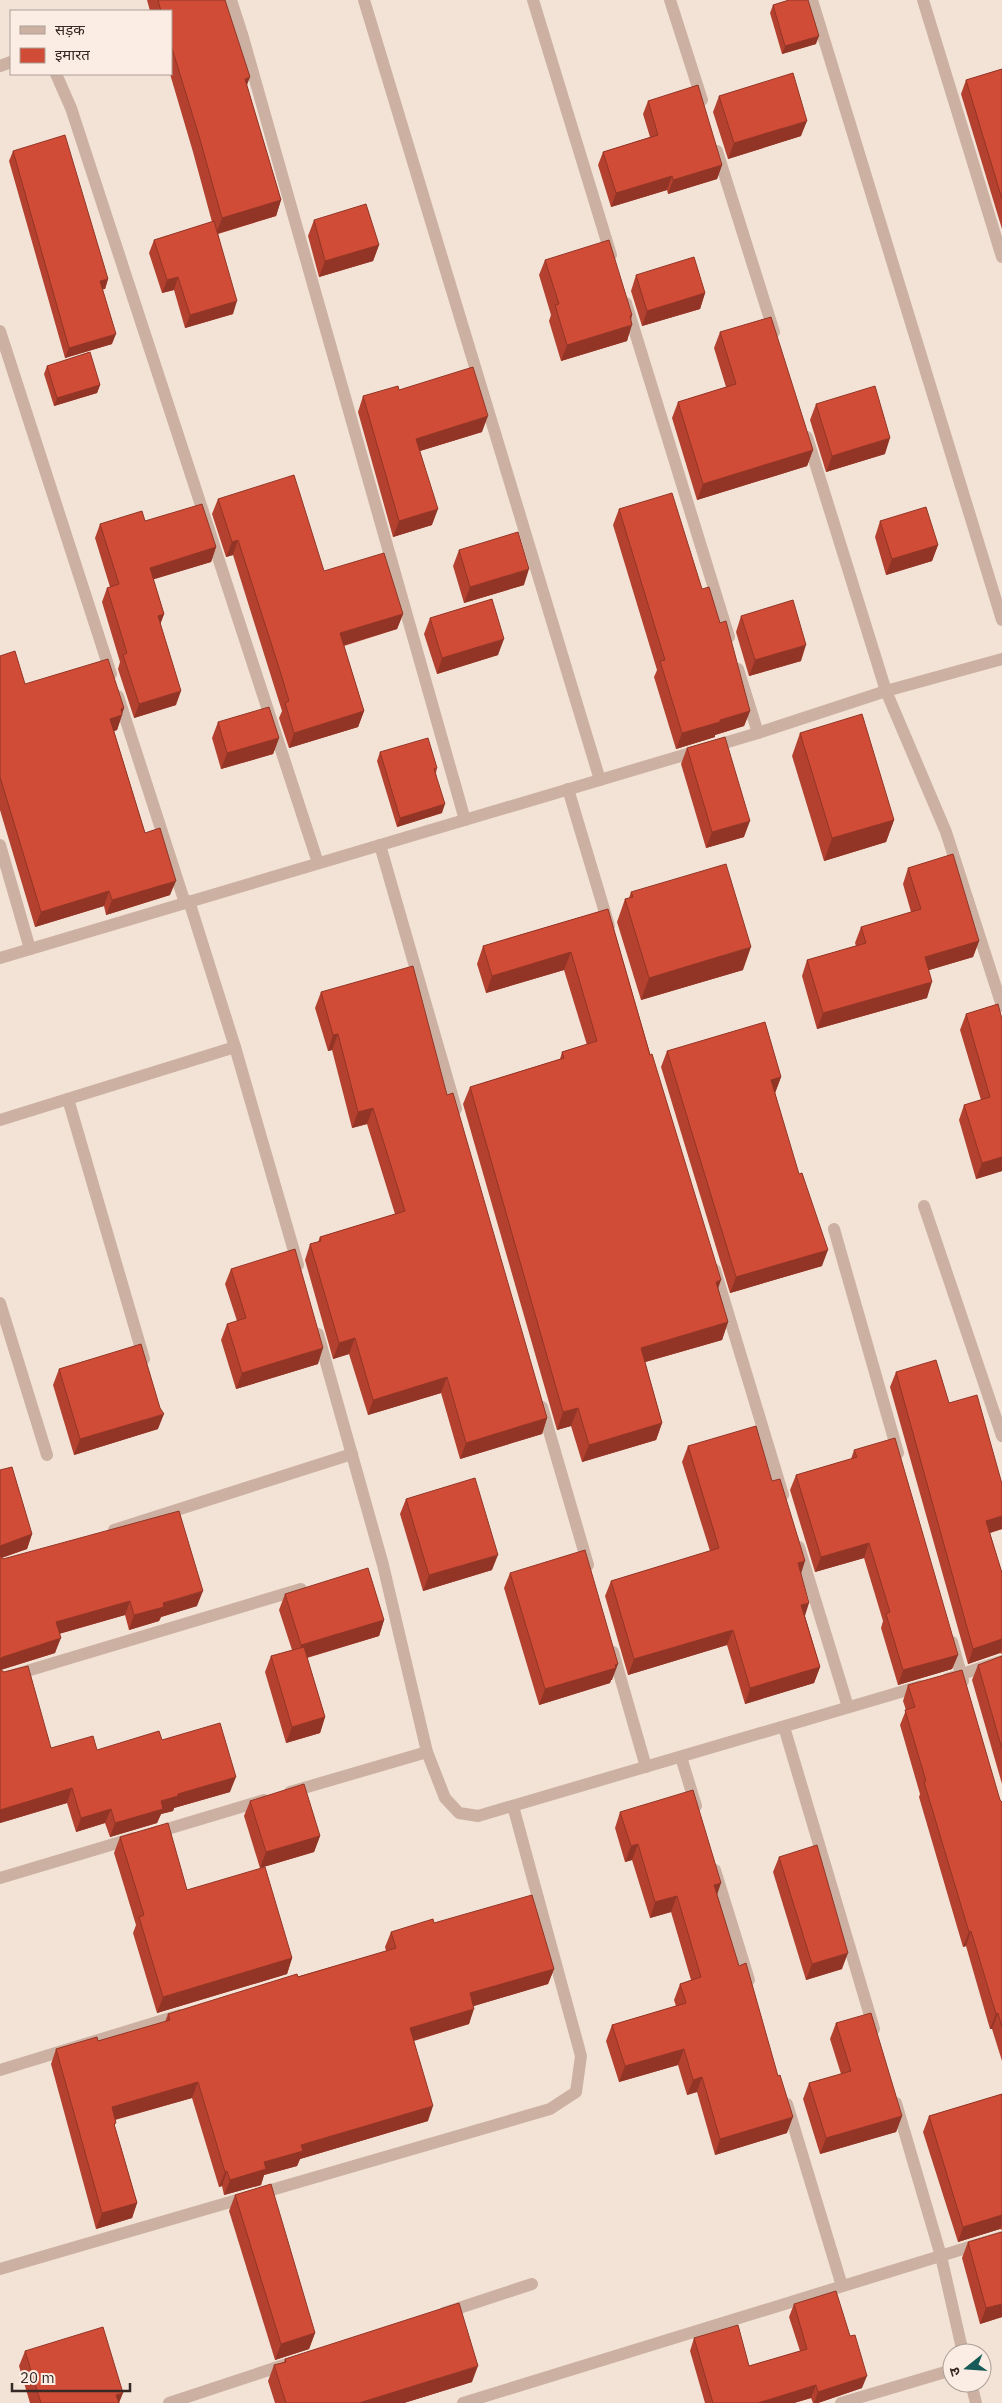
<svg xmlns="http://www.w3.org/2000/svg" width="1002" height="2403" viewBox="0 0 1002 2403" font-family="'IBM Plex Sans','Noto Sans Devanagari',sans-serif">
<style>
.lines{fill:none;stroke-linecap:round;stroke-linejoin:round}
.street{stroke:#ccb1a2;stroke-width:12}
.wall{fill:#b4412f}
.shaded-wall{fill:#923526}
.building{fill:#d14c37;stroke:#923526}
</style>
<rect width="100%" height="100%" fill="#f3e3d7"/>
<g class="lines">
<g class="street">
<path d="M231 0 242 34 465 820"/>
<path d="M364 0 600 780"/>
<path d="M533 0 611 255"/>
<path d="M670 0 702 100"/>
<path d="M812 0 1002 620"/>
<path d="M923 0 1002 257"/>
<path d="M0 66 11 62"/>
<path d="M56 74 71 108 318 863"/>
<path d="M717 151 774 332"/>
<path d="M626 303 729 637"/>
<path d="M0 331 111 674"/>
<path d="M807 437 886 691 946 832 1002 1006"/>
<path d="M738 669 758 733"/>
<path d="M118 696 185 903"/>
<path d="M568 789 609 926"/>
<path d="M0 845 30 949"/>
<path d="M380 845 456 1109"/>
<path d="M189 901 235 1047 298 1265"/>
<path d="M0 958 758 733 886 691 1002 659"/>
<path d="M68 1099 144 1359"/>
<path d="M0 1120 235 1047"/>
<path d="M924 1206 1002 1436"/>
<path d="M834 1229 898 1453"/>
<path d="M715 1270 783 1495"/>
<path d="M0 1303 47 1455"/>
<path d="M318 1334 383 1565 427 1752 445 1798 459 1813 478 1816 921 1686"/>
<path d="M542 1407 588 1565"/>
<path d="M114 1530 352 1454"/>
<path d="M799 1547 848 1707"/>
<path d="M952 1642 963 1681"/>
<path d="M613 1652 646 1767"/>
<path d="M0 1679 301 1589"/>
<path d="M947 1679 1002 1661"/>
<path d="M784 1727 874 2029"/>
<path d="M681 1757 696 1806"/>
<path d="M290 1792 427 1752"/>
<path d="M154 1833 264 1800"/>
<path d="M715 1870 749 1980"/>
<path d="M0 1878 134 1838"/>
<path d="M0 2070 180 2015"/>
<path d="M896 2103 941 2256 963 2353"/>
<path d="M787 2104 842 2286"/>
<path d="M0 2269 550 2109 576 2092 581 2056 513 1806"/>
<path d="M444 2313 532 2284"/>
<path d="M971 2383 976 2403"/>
<path d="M169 2403 287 2364"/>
<path d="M463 2403 1002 2237"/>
<path d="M841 2403 952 2370"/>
</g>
</g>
<g class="wall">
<path d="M147 0H225L247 86 281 200 276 216 218 234 233 314 185 328 174 290 162 293 149 253 154 240 212 222 193 152 170 74H171V11H150Z"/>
<path d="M773 5 816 44 782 54 770 13Z"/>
<path d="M1002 69V229L961 94 966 80Z"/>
<path d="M719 96 801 136 728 159 713 112Z"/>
<path d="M648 101 722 165 717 179 668 194 667 190 611 207 598 165 603 152 650 137 643 114Z"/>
<path d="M13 151 108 279 105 289H102L112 344 65 358 9 161Z"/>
<path d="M314 220 379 245 373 261 319 277 308 236Z"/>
<path d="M545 260 632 315 627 341 561 361 549 321 551 315 539 275Z"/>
<path d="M636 275 705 293 700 309 642 326 631 291Z"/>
<path d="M720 332 813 450 807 466 697 500 672 418 678 402 726 387 714 348Z"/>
<path d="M47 366 100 385 97 393 54 406 44 374Z"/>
<path d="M399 390 482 432 420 451 432 525 393 537 358 412 363 396Z"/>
<path d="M816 404 885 454 826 472 810 420Z"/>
<path d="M218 499 324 571 403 614 397 629 344 646 364 711 358 727 289 748 279 718 282 711 275 689 233 555 226 557 212 514Z"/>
<path d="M619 509 702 589 720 623 750 711 744 726 715 735V737L676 749 654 677 657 670 613 525Z"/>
<path d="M145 521 216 547 211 562 153 579 164 614 160 624 176 705 134 718 118 669 120 662 102 602 107 588 110 587 95 538 100 524Z"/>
<path d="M880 521 938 545 932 561 886 575 875 537Z"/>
<path d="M459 550 524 585 464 603 453 566Z"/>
<path d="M741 616 801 661 749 676 736 632Z"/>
<path d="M430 618 498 655 437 674 424 634Z"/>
<path d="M0 656 25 684 124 708 117 730 114 731 145 833 170 895 106 915 104 906 35 927 0 810Z"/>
<path d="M218 722 279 738 273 754 221 769 212 738Z"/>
<path d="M800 733 894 820 886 842 824 861 792 756Z"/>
<path d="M687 748 744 837 706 848 681 764Z"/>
<path d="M380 752 437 768 436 773 442 813 397 827 377 761Z"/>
<path d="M908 868 979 941 973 957 929 970 927 998 817 1029 802 976 807 960 856 946 855 943 861 927 911 912 903 884Z"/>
<path d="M631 892 743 970 641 1000 617 922 625 899 629 898Z"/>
<path d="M608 909 728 1322 722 1340 645 1362 662 1423 656 1440 582 1462 571 1426 557 1430 463 1104 470 1087 560 1059 562 1052 587 1045 564 970 486 993 477 964 483 946Z"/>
<path d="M321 992 447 1095 547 1418 542 1434 460 1459 441 1393 368 1415 349 1354 333 1359 305 1260 310 1244 318 1242 320 1237 395 1214 367 1124 352 1128 332 1050 328 1051 315 1008Z"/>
<path d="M998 1004 1002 1171 976 1179 959 1120 964 1105 981 1100 960 1030 966 1014Z"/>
<path d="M667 1051 781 1077 775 1093 822 1266 730 1293 661 1067Z"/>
<path d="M231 1269 318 1364 236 1389 221 1340 227 1324 237 1321 225 1284Z"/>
<path d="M59 1369 158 1429 74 1455 53 1385Z"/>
<path d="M896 1372 949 1403 1002 1484V1529L990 1533 1002 1573V1654L1000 1653 968 1664 890 1387Z"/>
<path d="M688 1446 772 1481 801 1574 805 1616 820 1667 814 1683 745 1704 727 1645 628 1675 605 1596 611 1581 710 1551 682 1462Z"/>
<path d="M854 1450 958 1655 952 1669 898 1685 881 1628 883 1621 864 1558 815 1572 790 1490 796 1475 851 1459Z"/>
<path d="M0 1470 32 1534 27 1549 2 1558 3 1559 197 1606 161 1617 159 1621 129 1630 125 1615 59 1634 55 1653 1 1670 51 1748 97 1750 162 1740 230 1792 174 1808 173 1811 161 1814 157 1823 110 1837 105 1823 76 1832 67 1803 0 1823Z"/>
<path d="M406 1499 492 1570 423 1591 400 1514Z"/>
<path d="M510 1573 612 1680H611L610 1683 539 1705 504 1588Z"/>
<path d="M285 1594 384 1620 379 1636 307 1658 325 1717 320 1733 286 1743 265 1672 271 1656 292 1650 279 1610Z"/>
<path d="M1002 1656V1784L972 1680 978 1665Z"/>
<path d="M908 1685 1002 1802V2061L992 2029H990L966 1946 963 1947 919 1797 920 1794 900 1725 906 1710 903 1701Z"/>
<path d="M250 1801 320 1836 314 1852 260 1868 244 1816Z"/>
<path d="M620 1812 717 1894 787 2133 715 2155 697 2092 687 2095 678 2065 619 2082 606 2041 612 2025 676 2006 674 2000 680 1984 691 1980 671 1912 650 1918 632 1860 625 1862 615 1828Z"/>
<path d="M120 1837 187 1890 292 1958 287 1974 157 2013 133 1933 136 1925 114 1853Z"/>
<path d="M779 1857 842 1969 806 1980 773 1872Z"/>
<path d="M434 1923 554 1969 548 1984 473 2006 469 2024 414 2041 428 2121 300 2159 297 2166 264 2175 261 2185 224 2195 222 2186 219 2187 192 2098 115 2120V2127L137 2203 132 2218 96 2229 51 2064 56 2049 98 2041 165 2022 168 2014 386 1951 385 1947 391 1932Z"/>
<path d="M836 2023 902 2116 896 2132 820 2154 803 2099 809 2083 841 2074 830 2039Z"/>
<path d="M1002 2094V2230L1000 2229 958 2242 923 2132 929 2116Z"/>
<path d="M235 2195 315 2333 309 2349 275 2360 229 2211Z"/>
<path d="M968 2242 1002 2317 980 2324 962 2258Z"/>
<path d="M794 2304 862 2388 818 2403H813L811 2398 794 2403H705L690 2351 694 2338 749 2366 800 2351 789 2317Z"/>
<path d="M25 2351 119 2403H30L19 2366Z"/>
<path d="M285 2359 472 2382 404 2403H275L268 2381 274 2365 284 2362Z"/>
</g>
<g class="shaded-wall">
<path d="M819 36 816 44 782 54 785 46Z"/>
<path d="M250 77 244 93 245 79Z"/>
<path d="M807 121 801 136 728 159 734 143Z"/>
<path d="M722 165 717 179 668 194 673 180Z"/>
<path d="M672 176 667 190 611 207 616 193Z"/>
<path d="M281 200 276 216 216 234 222 218Z"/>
<path d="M379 245 373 261 319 277 325 261Z"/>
<path d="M178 277 174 290 162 293 167 280Z"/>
<path d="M108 279 105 289 96 291 100 281Z"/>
<path d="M705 293 700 309 642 326 647 311Z"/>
<path d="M237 301 233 314 185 328 190 315Z"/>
<path d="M632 315 628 327 632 325 627 341 561 361 567 345Z"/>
<path d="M116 334 112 344 65 358 69 348Z"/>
<path d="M100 385 97 393 54 406 57 398Z"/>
<path d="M488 416 482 432 410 454 416 439Z"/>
<path d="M890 438 885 454 826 472 832 456Z"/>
<path d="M813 450 807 466 697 500 703 484Z"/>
<path d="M438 509 432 525 393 537 399 521Z"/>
<path d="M238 540 233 555 226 557 232 542Z"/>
<path d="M938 545 932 561 886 575 892 559Z"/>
<path d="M216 547 211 562 145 582 150 568Z"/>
<path d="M529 569 524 585 464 603 470 587Z"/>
<path d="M164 614 159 628 158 616Z"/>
<path d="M403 614 397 629 334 648 340 633Z"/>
<path d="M504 639 498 655 437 674 442 658Z"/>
<path d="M806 645 801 661 749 676 755 660Z"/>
<path d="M181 691 176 705 134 718 139 704Z"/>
<path d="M124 708 121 716 122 715 117 730 105 734 110 719 121 709Z"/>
<path d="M364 711 358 727 289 748 294 733Z"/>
<path d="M750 711 744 726 715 735V737L676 749 682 733 720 720Z"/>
<path d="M279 738 273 754 221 769 227 753Z"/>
<path d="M445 804 442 813 397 827 400 818Z"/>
<path d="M894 820 886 842 824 861 832 838Z"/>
<path d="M750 821 744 837 706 848 712 832Z"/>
<path d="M176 881 170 895 106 915 112 900Z"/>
<path d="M109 891 104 906 35 927 41 912Z"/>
<path d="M979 941 973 957 919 973 925 957Z"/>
<path d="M751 947 743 970 641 1000 649 978Z"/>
<path d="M571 952 564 970 486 993 492 976Z"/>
<path d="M932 982 927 998 817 1029 823 1013Z"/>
<path d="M338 1034 332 1050 328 1051 333 1035Z"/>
<path d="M781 1077 775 1093 765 1096 771 1080Z"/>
<path d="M373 1108 367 1124 352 1128 358 1112Z"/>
<path d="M1002 1157V1171L976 1179 982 1163Z"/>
<path d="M828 1250 822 1266 730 1293 736 1277Z"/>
<path d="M721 1280 715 1298 716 1282Z"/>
<path d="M728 1322 722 1340 635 1365 641 1348Z"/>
<path d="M355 1338 349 1354 333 1359 339 1343Z"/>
<path d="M323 1348 318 1364 236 1389 242 1373Z"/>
<path d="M447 1377 441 1393 368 1415 373 1400Z"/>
<path d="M578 1408 571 1426 557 1430 563 1412Z"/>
<path d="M164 1414 158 1429 74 1455 80 1439Z"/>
<path d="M547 1418 542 1434 460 1459 466 1443Z"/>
<path d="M662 1423 656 1440 582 1462 589 1445Z"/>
<path d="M1002 1516V1529L980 1536 986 1521Z"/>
<path d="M32 1534 27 1549 0 1558V1546Z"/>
<path d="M869 1543 864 1558 815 1572 821 1557Z"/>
<path d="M498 1555 492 1570 423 1591 429 1575Z"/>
<path d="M805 1561 800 1577 798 1563Z"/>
<path d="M203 1591 197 1606 161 1617 159 1621 129 1630 134 1615 163 1603Z"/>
<path d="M130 1601 125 1615 51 1636 56 1622Z"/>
<path d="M809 1603 804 1619 801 1605Z"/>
<path d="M384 1620 379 1636 295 1661 301 1645Z"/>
<path d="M733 1630 727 1645 628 1675 634 1659Z"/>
<path d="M61 1638 55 1653 0 1670V1659L3 1657Z"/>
<path d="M1002 1639V1647L1000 1653 968 1664 973 1649Z"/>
<path d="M958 1655 952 1669 898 1685 903 1670Z"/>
<path d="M618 1664 612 1680H611L610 1683 539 1705 545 1689Z"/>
<path d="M820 1667 814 1683 745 1704 750 1688Z"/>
<path d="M325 1717 320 1733 286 1743 292 1727Z"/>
<path d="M236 1777 230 1792 174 1808 173 1811 161 1814 157 1823 110 1837 115 1823 178 1794Z"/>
<path d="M72 1788 67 1803 0 1823V1810Z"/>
<path d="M111 1809 105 1823 76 1832 81 1818Z"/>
<path d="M320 1836 314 1852 260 1868 266 1852Z"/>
<path d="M638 1844 632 1860 625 1862 631 1846Z"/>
<path d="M721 1883 716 1898 714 1885Z"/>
<path d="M677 1896 671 1912 650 1918 655 1902Z"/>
<path d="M971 1931 966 1946 963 1947 969 1932Z"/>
<path d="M848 1953 842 1969 806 1980 812 1964Z"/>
<path d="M292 1958 287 1974 157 2013 163 1997Z"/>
<path d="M554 1969 548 1984 464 2009 470 1993Z"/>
<path d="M474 2009 469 2024 405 2043 410 2028Z"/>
<path d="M998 2013 992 2029H990L996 2014Z"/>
<path d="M684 2049 678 2065 619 2082 625 2066Z"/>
<path d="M702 2077 697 2092 687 2095 693 2080Z"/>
<path d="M198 2082 192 2098 106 2122 112 2107Z"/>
<path d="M433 2106 428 2121 300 2159 297 2166 264 2175 261 2185 224 2195 230 2180 264 2162 301 2145Z"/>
<path d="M902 2116 896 2132 820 2154 826 2138Z"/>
<path d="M793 2117 787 2133 715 2155 720 2139Z"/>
<path d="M227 2171 222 2186 219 2187 225 2172Z"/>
<path d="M137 2203 132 2218 96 2229 102 2213Z"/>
<path d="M1002 2215V2224L1000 2229 958 2242 963 2227Z"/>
<path d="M1002 2304V2317L980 2324 986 2308Z"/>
<path d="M315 2333 309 2349 275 2360 281 2344Z"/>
<path d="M478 2366 472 2382 404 2403H359Z"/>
<path d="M867 2376 862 2388 818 2403H814L818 2392Z"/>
<path d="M816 2385 811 2398 794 2403H758Z"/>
<path d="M123 2393 119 2403H113L116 2395Z"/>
</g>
<g class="building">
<path d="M158 0H225L250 77 245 79 281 200 222 218 199 136 171 45V11H161Z"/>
<path d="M789 0H808L819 36 785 46 773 5Z"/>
<path d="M1002 69V199L966 80Z"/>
<path d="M793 73 807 121 734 143 719 96Z"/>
<path d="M698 85 722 165 673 180 672 176 616 193 603 152 658 135 648 101Z"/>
<path d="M65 135 108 279 100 281 116 334 69 348 13 151Z"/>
<path d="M366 204 379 245 325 261 314 220Z"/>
<path d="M214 221 237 301 190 315 178 277 167 280 154 240Z"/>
<path d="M609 240 632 315 630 316 632 325 567 345 555 305 559 304 545 260Z"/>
<path d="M694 257 705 293 647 311 636 275Z"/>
<path d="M771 317 813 450 703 484 678 402 736 384 720 332Z"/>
<path d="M90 352 100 385 57 398 47 366Z"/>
<path d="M473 367 488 416 416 439 438 509 399 521 363 396 398 386 399 390Z"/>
<path d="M875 386 890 438 832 456 816 404Z"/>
<path d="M294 475 324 571 384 553 403 614 340 633 364 711 294 733 285 703 289 701 281 674 238 540 232 542 218 499Z"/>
<path d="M672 493 702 589 709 587 720 623 726 621 750 711 720 720V722L682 733 660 661 665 660 619 509Z"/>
<path d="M202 504 216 547 150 568 164 614 158 616 181 691 139 704 123 655 127 653 107 588 119 584 100 524 142 511 145 521Z"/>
<path d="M926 507 938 545 892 559 880 521Z"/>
<path d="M518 532 529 569 470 587 459 550Z"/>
<path d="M492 599 504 639 442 658 430 618Z"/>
<path d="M793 600 806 645 755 660 741 616Z"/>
<path d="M15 651 25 684 108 659 124 708 121 709 122 715 110 719 145 833 160 828 176 881 112 900 109 891 41 912 0 777V656Z"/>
<path d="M269 707 279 738 227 753 218 722Z"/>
<path d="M862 714 894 820 832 838 800 733Z"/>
<path d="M725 737 750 821 712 832 687 748Z"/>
<path d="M428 738 437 768 434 769 445 804 400 818 380 752Z"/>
<path d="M953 854 979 941 925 957 932 982 823 1013 807 960 866 943 861 927 921 909 908 868Z"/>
<path d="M726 864 751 947 649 978 625 899 633 897 631 892Z"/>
<path d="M608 909 650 1055 652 1054 721 1280 716 1282 728 1322 641 1348 662 1423 589 1445 578 1408 563 1412 470 1087 564 1058 562 1052 597 1041 571 952 492 976 483 946Z"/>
<path d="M413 966 447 1095 453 1093 547 1418 466 1443 447 1377 373 1400 355 1338 339 1343 310 1244 321 1241 320 1237 405 1211 373 1108 358 1112 338 1034 333 1035 321 992Z"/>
<path d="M998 1004 1002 1019V1157L982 1163 964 1105 990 1097 966 1014Z"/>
<path d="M765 1022 781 1077 771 1080 799 1174 802 1173 828 1250 736 1277 667 1051Z"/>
<path d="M295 1249 323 1348 242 1373 227 1324 246 1318 231 1269Z"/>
<path d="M141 1344 160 1408 164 1414 80 1439 59 1369Z"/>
<path d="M936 1360 949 1403 977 1395 1002 1484V1516L986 1521 1002 1573V1639L973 1649 896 1372Z"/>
<path d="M756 1426 772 1481 780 1479 805 1561 798 1563 809 1603 801 1605 820 1667 750 1688 733 1630 634 1659 611 1581 719 1548 688 1446Z"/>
<path d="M895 1438 958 1655 903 1670 886 1614 890 1612 869 1543 821 1557 796 1475 857 1457 854 1450Z"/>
<path d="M12 1467 32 1534 0 1546V1470Z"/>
<path d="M475 1478 498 1555 429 1575 406 1499Z"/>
<path d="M179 1511 203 1591 163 1603 164 1607 134 1615 130 1601 56 1622 61 1638 3 1657 0 1659V1556L3 1559Z"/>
<path d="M585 1550 618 1664 615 1665 616 1668 545 1689 510 1573Z"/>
<path d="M368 1568 384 1620 301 1645 285 1594Z"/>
<path d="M304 1647 325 1717 292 1727 271 1656Z"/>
<path d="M1002 1656V1749L978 1665Z"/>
<path d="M28 1666 51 1748 93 1736 97 1750 159 1731 162 1740 220 1723 236 1777 178 1794V1796L161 1801 163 1809 115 1823 111 1809 81 1818 72 1788 0 1810V1669L4 1672Z"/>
<path d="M962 1670 1000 1800 1002 1802V2027L998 2013 996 2014 971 1931 969 1932 924 1782 926 1781 905 1710 915 1707 908 1685Z"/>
<path d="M304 1784 320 1836 266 1852 250 1801Z"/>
<path d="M693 1790 721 1883 714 1885 739 1966 746 1963 778 2076 780 2075 793 2117 720 2139 702 2077 693 2080 684 2049 625 2066 612 2025 686 2003 680 1984 701 1977 677 1896 655 1902 638 1844 631 1846 620 1812Z"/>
<path d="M168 1823 187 1890 265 1867 292 1958 163 1997 139 1917 144 1915 120 1837Z"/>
<path d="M817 1845 848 1953 812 1964 779 1857Z"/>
<path d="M532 1895 554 1969 470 1993 474 2009 410 2028 433 2106 301 2145 303 2151 264 2162 266 2169 230 2180 227 2171 225 2172 198 2082 112 2107 116 2123 114 2124 137 2203 102 2213 56 2049 97 2037 98 2041 170 2020 168 2014 297 1974 298 1977 396 1948 391 1932 433 1919 434 1923Z"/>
<path d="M871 2013 902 2116 826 2138 809 2083 851 2071 836 2023Z"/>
<path d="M1002 2094V2215L963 2227 929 2116Z"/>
<path d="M271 2184 315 2333 281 2344 235 2195Z"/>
<path d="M1002 2232V2304L986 2308 968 2242Z"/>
<path d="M836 2291 850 2336 855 2335 867 2376 818 2392 816 2385 758 2403H713L694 2338 738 2325 749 2366 807 2349 794 2304Z"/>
<path d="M459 2303 478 2366 359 2403H286L274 2365 286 2362 285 2359Z"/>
<path d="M103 2327 123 2393 116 2395 119 2403H41L25 2351Z"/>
</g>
<rect x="10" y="10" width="162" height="65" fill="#fbede3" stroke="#ac9f97"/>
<rect x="20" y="26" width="25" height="8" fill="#ccb1a2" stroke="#ac9f97"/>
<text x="55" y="35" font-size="15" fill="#362925">सड़क</text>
<rect x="20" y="48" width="25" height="15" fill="#d14c37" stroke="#ac9f97"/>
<text x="55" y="60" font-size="15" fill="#362925">इमारत</text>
<g transform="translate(967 2368) rotate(253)"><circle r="24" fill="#fbede3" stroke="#ac9f97"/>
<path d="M0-4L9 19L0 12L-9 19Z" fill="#175b58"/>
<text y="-8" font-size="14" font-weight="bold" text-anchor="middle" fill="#362925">उ</text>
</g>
<path d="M12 2383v8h118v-8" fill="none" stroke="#362925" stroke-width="2.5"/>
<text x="20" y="2383" font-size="15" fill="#362925" stroke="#fbede3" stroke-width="4" paint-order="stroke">20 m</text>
</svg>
